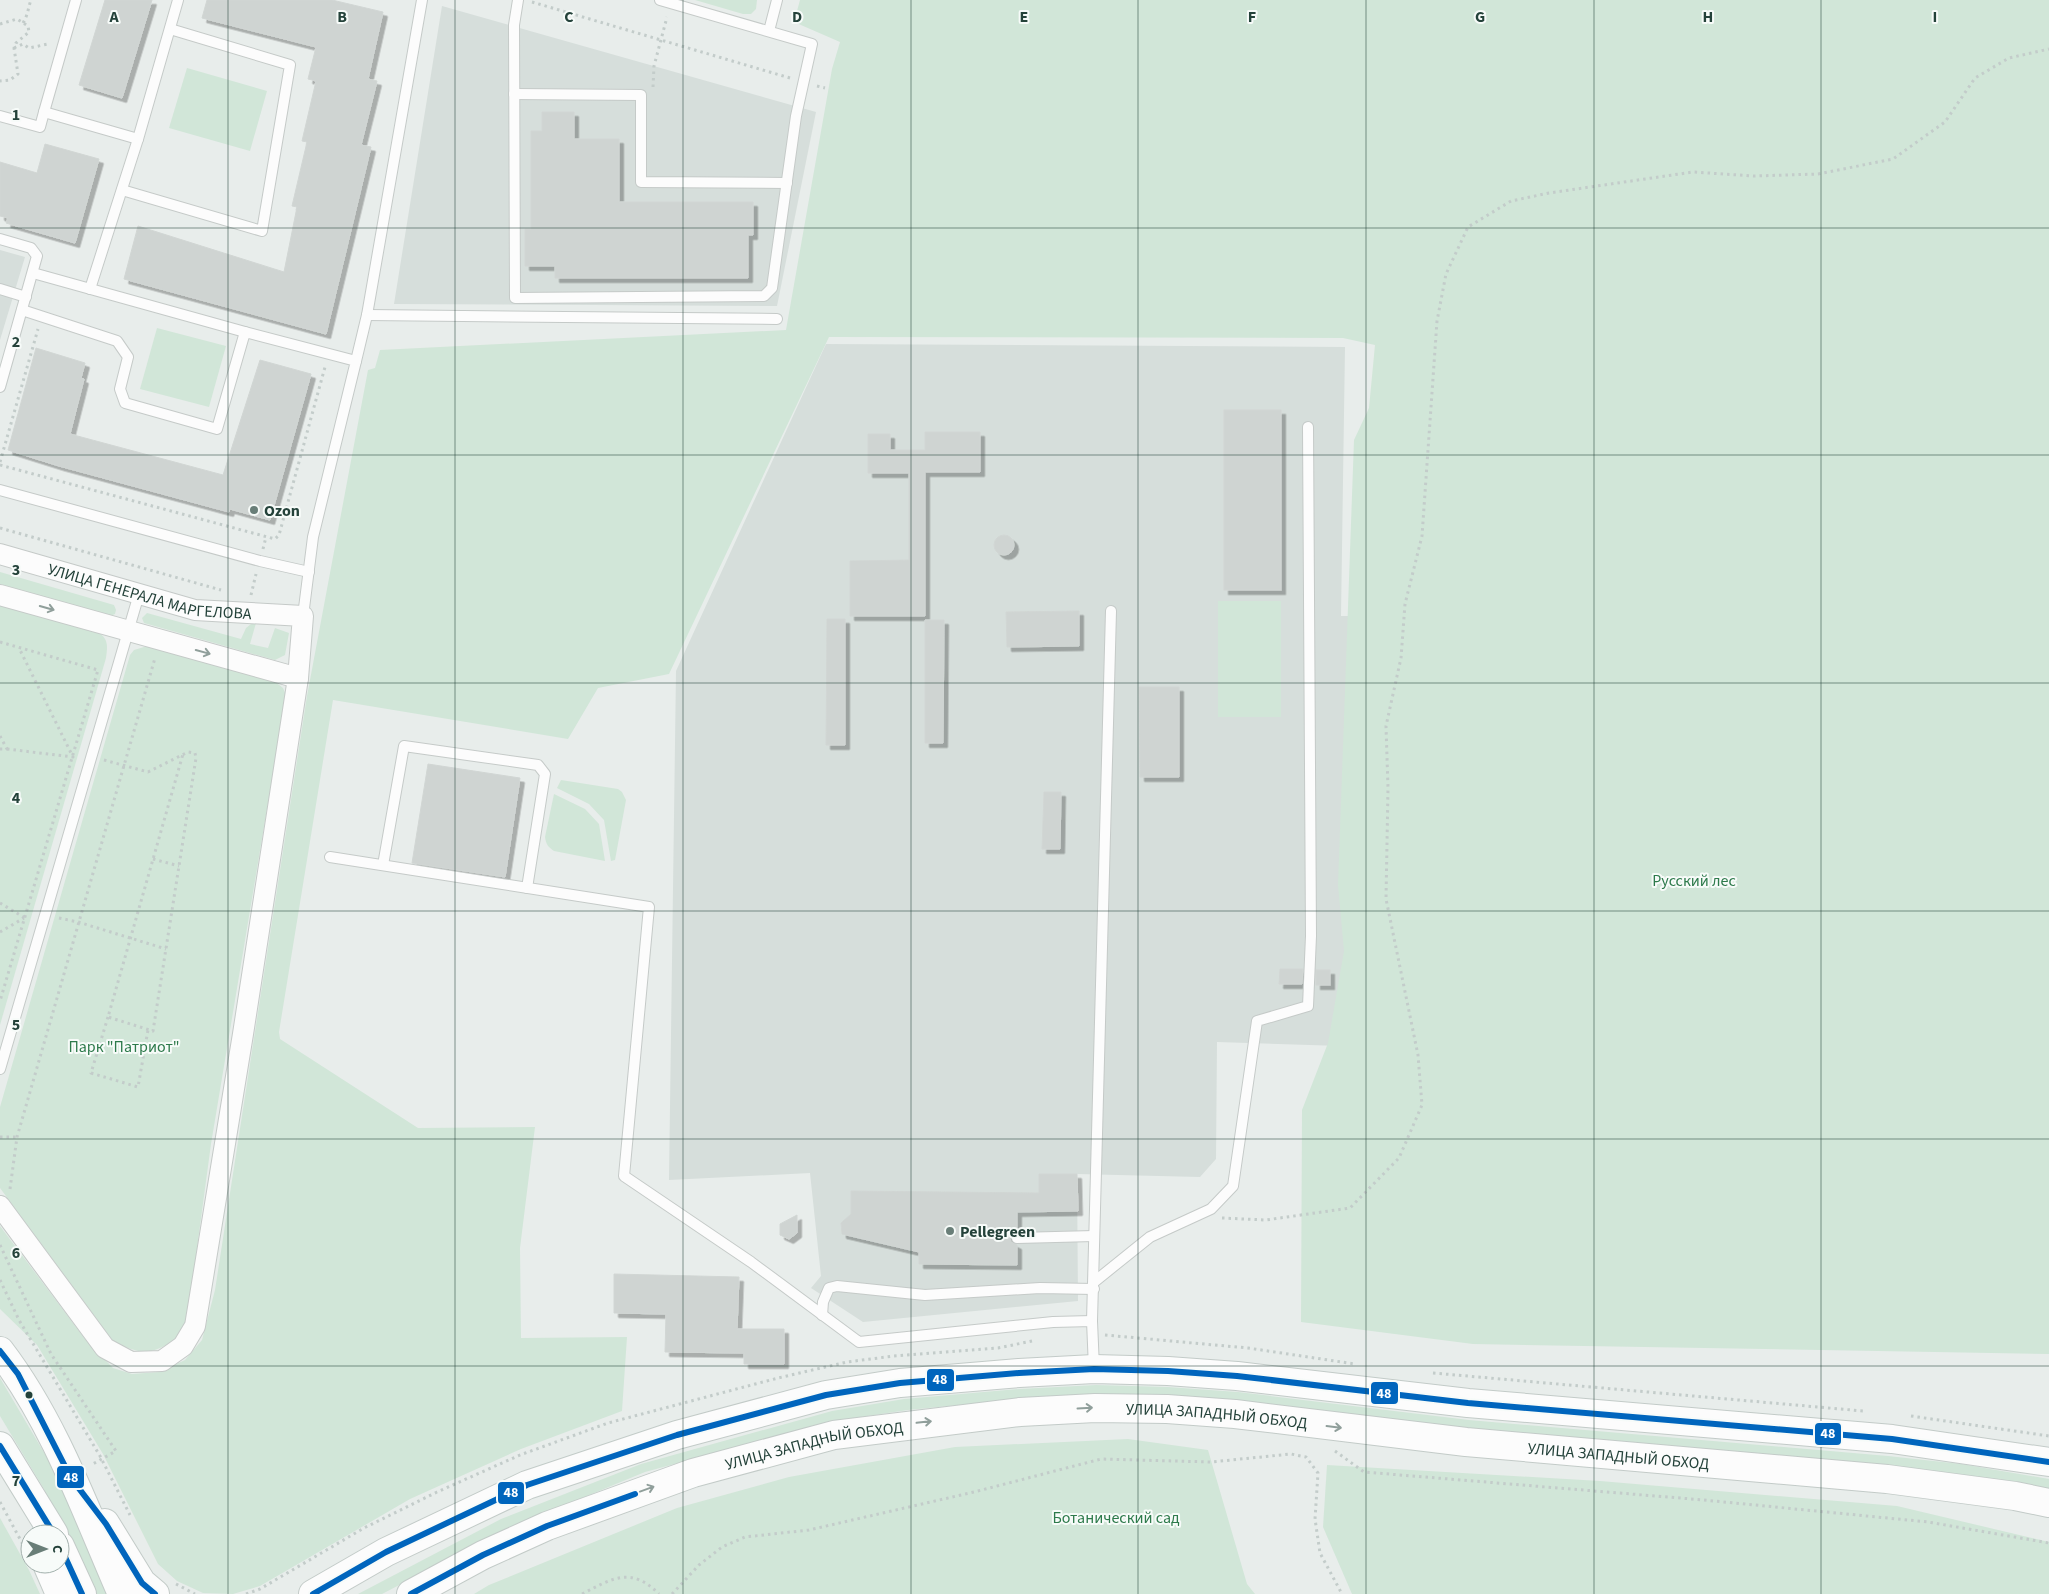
<svg xmlns="http://www.w3.org/2000/svg" width="2049" height="1594" viewBox="0 0 2049 1594" font-family="'Source Sans 3',sans-serif">
<style>
.built{fill:#d6dedb}
.green{fill:#d1e6d8}
.building{fill:#cfd4d2;stroke:#d1d6d4;filter:url(#shadow)}
.lines{fill:none;stroke-linecap:round;stroke-linejoin:round}
.lane-casing{stroke:#c5cac8;stroke-width:12}
.street-casing{stroke:#c5cac8;stroke-width:22}
.secondary-casing{stroke:#c3cbc8;stroke-width:30}
.path{stroke:#c3ccca;stroke-width:3;stroke-dasharray:2.5 4;stroke-linecap:butt}
.lane{stroke:#fcfcfc;stroke-width:10}
.street{stroke:#fcfcfc;stroke-width:20}
.secondary{stroke:#fcfcfc;stroke-width:28}
.bus-1-casing{stroke:#f7fbf9;stroke-width:10}
.bus-1{stroke:#0065bd;stroke-width:6}
.oneway{stroke:#909f9b}
.grid{fill:none;stroke:#24423a;stroke-width:1;stroke-opacity:0.55}
.poi-dot{fill:#697e78;stroke:#f7fbf9;stroke-width:2}
.bus-dot{fill:#24423a;stroke:#f7fbf9;stroke-width:2}
.labels{text-anchor:middle;stroke-width:4;stroke-linejoin:round;paint-order:stroke}
.poi-label{font-size:16px;font-weight:bold;fill:#24423a;stroke:#f7fbf9;text-anchor:start}
.street-label{font-size:16px;fill:#24423a;stroke:#f7fbf9}
.park-label{font-size:16px;fill:#2d7a4b;stroke:#f7fbf9}
.grid-label{font-size:16px;text-anchor:middle;font-weight:bold;fill:#24423a;stroke:#f7fbf9;stroke-width:4;stroke-linejoin:round;paint-order:stroke}
.line-badge{stroke:#f7fbf9;stroke-width:2}
.badge-label{font-size:14px;text-anchor:middle;font-weight:bold;fill:#fff}
</style>
<defs>
<filter id="shadow"><feDropShadow dx="4.5" dy="4.5" stdDeviation="0" flood-color="#0004"/></filter>
</defs>
<rect width="100%" height="100%" fill="#e8edeb"/>
<g class="built">
<path d="M442 6 816 112 777 306 394 304Z"/>
<path d="M0 250 25 257 0 340Z"/>
<path d="M826 344 1345 347 1341 616H1359L1341 1046 1217 1042 1216 1159 1200 1177 1077 1174 1078 1301 863 1322 811 1288 821 1276 810 1173 669 1180 676 671Z"/>
</g>
<g class="green">
<path d="M695 0H757L756 9 751 14H743Z"/>
<path d="M800 0H2049V1354L1473 1344 1301 1322 1302 1110 1328 1043 1344 951 1338 885 1354 440 1369 408 1375 345 1343 338 829 337 669 674 598 688 568 739 333 700 279 1032 280 1039 418 1128 535 1127 520 1248 521 1338 627 1337 622 1411 521 1449 410 1499 260 1586 233 1594 203 1593 177 1581 158 1564 103 1454 37 1345 0 1309V1226L85 1339 113 1368 132 1374 159 1372 185 1360 202 1340 215 1290 307 696 368 370 375 368 380 350 786 330 832 69 840 42 794 22Z"/>
<path d="M187 68 267 91 250 151 169 128Z"/>
<path d="M157 328 226 346 209 407 140 389Z"/>
<path d="M0 572 114 605 116 610 115 614 110 616 0 584Z"/>
<rect x="1218" y="601" width="63" height="116"/>
<path d="M0 604 96 631C108 638 108 644 106 658L0 1025Z"/>
<path d="M147 613 241 639 246 628 251 624 256 623 250 644 268 648 275 628 289 633 285 655 275 660 144 623 142 618Z"/>
<path d="M144 647H151L273 680 283 688 286 695 211 1144 186 1330C158 1353 147 1359 113 1341L0 1188V1107L130 655 134 650Z"/>
<path d="M561 780 618 789 622 792 626 800 615 860 611 861 604 820 589 804 557 788Z"/>
<path d="M554 794 585 809 599 824 605 861 554 851C548 847 546 844 545 837Z"/>
<path d="M0 1378 62 1483 113 1594H92L44 1489 0 1416Z"/>
<path d="M1096 1385 1168 1387 1238 1392 1469 1420 1888 1456 1961 1464 2049 1479V1489L1963 1475 1889 1466 1018 1399 908 1410 833 1421 645 1472 507 1529 382 1594H358L501 1519 641 1464 832 1411 904 1399 1019 1389Z"/>
<path d="M1128 1439 1208 1450 1247 1584 1255 1594H474L489 1585 677 1508 789 1477 955 1447Z"/>
<path d="M1327 1465 1600 1481 1897 1506 2049 1542V1594H1352L1323 1527Z"/>
<path d="M0 1518 29 1570 40 1594H0Z"/>
</g>
<g class="building">
<path d="M105 0H152L122 98 79 85Z"/>
<path d="M207 0H332L383 12 368 79 377 81 361 145 371 147 326 334 124 279 138 226 284 272 297 207 292 206 307 142 302 141 316 81 308 79 316 47 202 18Z"/>
<path d="M542 112H574V139H619V202H753V235H748V278H555V266H525V229H531V131H542Z"/>
<path d="M45 144 99 159 75 243 6 223 8 218 0 216V162L37 173Z"/>
<path d="M36 348 85 363 81 378 84 379 70 434 223 475 260 360 311 374 270 520 230 509 229 512 59 466 8 450Z"/>
<rect x="1224" y="410" width="57" height="180"/>
<path d="M925 432H980V472H925V616H850V561L909 560V473H868V434H890V450H925Z"/>
<circle cx="1004" cy="545" r="10"/>
<path d="M1079 611V646L1007 647 1006 612Z"/>
<path d="M827 619H845V745H826Z"/>
<path d="M925 620H944L943 743H925Z"/>
<path d="M1139 687H1179V777H1140Z"/>
<path d="M428 764 520 778 505 877 412 863Z"/>
<path d="M1044 792H1061L1060 849H1042Z"/>
<path d="M1280 969H1303L1302 984H1279Z"/>
<rect x="1316" y="970" width="14" height="15"/>
<path d="M1039 1174H1077L1078 1211 1017 1212V1231L1013 1232 1010 1238 1011 1242 1017 1245V1265L919 1264V1252L842 1234 841 1223 851 1214V1191L1039 1193Z"/>
<path d="M797 1215V1233L789 1239 780 1235V1224Z"/>
<path d="M614 1274 739 1277 737 1329H784V1364H744V1353L665 1352 666 1314 614 1313Z"/>
</g>
<g class="lines">
<defs>
<g id="lane">
<path d="M518 0 514 25 515 298 764 296 772 288 796 116 812 44 660 0"/>
<path d="M769 31 777 0"/>
<path d="M514 94 641 95V182L787 183"/>
<path d="M44 112 76 0"/>
<path d="M0 116 40 127 44 112 138 139"/>
<path d="M122 190 262 231 290 65 170 29"/>
<path d="M0 239 31 248 37 256 0 387"/>
<path d="M33 273 245 332"/>
<path d="M0 289 26 297"/>
<path d="M90 289 138 139 178 0"/>
<path d="M22 310 117 341 128 357 120 389 125 403 217 429 245 332 356 361 313 537 303 616"/>
<path d="M367 315 777 319"/>
<path d="M356 361 367 315 422 0"/>
<path d="M0 490 260 561 309 572"/>
<path d="M330 857 649 907 624 1176 751 1262 859 1342 1053 1322 1092 1321 1094 1368"/>
<path d="M383 865 404 746 538 765 545 774 527 888"/>
<path d="M0 1069 139 594"/>
<path d="M1017 1238 1094 1236"/>
<path d="M1094 1282 1150 1237 1211 1209 1233 1186 1257 1021 1308 1006 1311 936 1308 427"/>
<path d="M822 1315 823 1302 829 1288 837 1286 925 1295 1040 1288 1094 1289"/>
<path d="M1092 1321 1111 611"/>
</g>
<g id="street">
<path id="s1" d="M0 554 195 610 303 616 298 678 243 1034 195 1326 183 1346 162 1361 131 1362 105 1348 0 1206"/>
<path d="M0 595 298 678"/>
</g>
<g id="secondary">
<path d="M0 1351C55 1423 86 1512 122 1594"/>
<path d="M0 1446 54 1534"/>
<path d="M105 1523 142 1583 155 1594"/>
<path d="M60 1546 82 1594"/>
<path d="M47 1564 60 1594"/>
<path d="M313 1594 386 1552 527 1485 677 1435 826 1395 900 1383 1019 1373 1094 1369 1168 1371 1237 1376 1468 1403 1892 1439 2049 1462"/>
<path id="s2" d="M411 1594 483 1555 547 1526 693 1473 834 1435 1020 1412 1095 1408 1167 1409 1235 1414 1466 1442 1887 1479 2015 1496 2049 1503"/>
</g>
</defs>
<use href="#lane" class="lane-casing"/>
<use href="#street" class="street-casing"/>
<use href="#secondary" class="secondary-casing"/>
<g class="path">
<path d="M532 2 790 78"/>
<path d="M23 23C28 15 28 8 31 0"/>
<path d="M0 24 17 19 28 26 29 32 16 43 14 48 18 74 10 80 0 81"/>
<path d="M14 48 23 44 29 48 48 44"/>
<path d="M817 86 825 88"/>
<path d="M653 87 654 66 667 17"/>
<path d="M0 462 38 329"/>
<path d="M0 465 275 539 279 535 325 367"/>
<path d="M0 528 221 590"/>
<path d="M263 549 266 537"/>
<path d="M251 595 256 574"/>
<path d="M0 642 98 670 0 1001"/>
<path d="M0 736 7 749H0"/>
<path d="M7 749 73 757 19 648"/>
<path d="M104 760 148 772 188 752 195 753 196 758 153 1031 108 1017 183 754"/>
<path d="M153 859 179 866"/>
<path d="M0 903 25 918"/>
<path d="M59 918 78 922 166 949"/>
<path d="M0 932 24 918"/>
<path d="M108 1017 91 1073 138 1087 148 1030"/>
<path d="M0 1137H17"/>
<path d="M10 1189 17 1137 155 658"/>
<path d="M1222 1218 1266 1220 1350 1208 1399 1158 1422 1105 1418 1055 1386 899 1388 788 1386 726 1401 658 1405 604 1422 536 1437 321 1446 274 1468 227 1511 201 1549 193 1693 172 1754 176 1818 174 1893 159 1945 122 1975 78 2009 58 2049 49"/>
<path d="M0 1245 51 1354 116 1451 91 1465"/>
<path d="M0 1280 19 1320 100 1456 130 1515"/>
<path d="M1105 1335 1248 1348 1355 1364"/>
<path d="M1433 1373 1863 1411"/>
<path d="M1911 1416 2049 1436"/>
<path d="M1335 1451 1364 1472 1704 1500 1928 1522 2049 1543"/>
<path d="M0 1502 27 1552"/>
<path d="M176 1584 195 1594"/>
<path d="M246 1594 260 1589 364 1528 437 1492 520 1455 608 1423 778 1378 847 1362 894 1356 998 1348 1032 1341"/>
<path d="M582 1594C613 1578 631 1566 659 1594"/>
<path d="M672 1594 699 1565 722 1547 745 1537 809 1530 974 1492 1101 1459 1211 1462 1291 1454 1306 1457 1318 1473 1315 1519 1320 1553 1342 1594"/>
</g>
<use href="#lane" class="lane"/>
<use href="#street" class="street"/>
<use href="#secondary" class="secondary"/>
<defs>
<g id="bus-1">
<path d="M0 1351 18 1374 71 1478 106 1524 142 1583 155 1594"/>
<path d="M0 1446 54 1534"/>
<path d="M60 1546 82 1594"/>
<path d="M313 1594 386 1552 527 1485 677 1435 826 1395 900 1383 1019 1373 1094 1369 1168 1371 1237 1376 1468 1403 1892 1439 2049 1462"/>
<path d="M411 1594 483 1555 547 1526 635 1494"/>
</g>
</defs>
<use href="#bus-1" class="bus-1-casing"/>
<use href="#bus-1" class="bus-1"/>
</g>
<defs><path id="oneway-shaft" d="M-6 0H5M1.5-3L5.5 0L1.5 3" fill="none" stroke-width="1.6" stroke-linecap="round" stroke-linejoin="round" transform="scale(1.25)"/></defs>
<g class="oneway">
<use href="#oneway-shaft" transform="translate(47 608) rotate(16)"/>
<use href="#oneway-shaft" transform="translate(203 652) rotate(15)"/>
<use href="#oneway-shaft" transform="translate(1085 1408) rotate(-3)"/>
<use href="#oneway-shaft" transform="translate(924 1422) rotate(-6)"/>
<use href="#oneway-shaft" transform="translate(1334 1427) rotate(7)"/>
<use href="#oneway-shaft" transform="translate(647 1489) rotate(-20)"/>
</g>
<path class="grid" d="M228 0V1594M455 0V1594M683 0V1594M911 0V1594M1138 0V1594M1366 0V1594M1594 0V1594M1821 0V1594M0 228H2049M0 455H2049M0 683H2049M0 911H2049M0 1139H2049M0 1366H2049"/>
<g class="poi-dot">
<circle cx="254" cy="510" r="5"/>
<circle cx="950" cy="1231" r="5"/>
</g>
<circle class="bus-dot" cx="29" cy="1395" r="4.5"/>
<g class="labels">
<g class="poi-label">
<text x="264" y="516">Ozon</text>
<text x="960" y="1237">Pellegreen</text>
</g>
<g class="street-label">
<text dy="6" stroke="none"><textPath href="#s1" startOffset="155">УЛИЦА ГЕНЕРАЛА МАРГЕЛОВА</textPath></text>
<text dy="6" stroke="none"><textPath href="#s2" startOffset="838">УЛИЦА ЗАПАДНЫЙ ОБХОД</textPath></text>
<text dy="6" stroke="none"><textPath href="#s2" startOffset="432">УЛИЦА ЗАПАДНЫЙ ОБХОД</textPath></text>
<text dy="6" stroke="none"><textPath href="#s2" startOffset="1242">УЛИЦА ЗАПАДНЫЙ ОБХОД</textPath></text>
</g>
<g class="park-label">
<text x="1694" y="886">Русский лес</text>
<text x="124" y="1052">Парк "Патриот"</text>
<text x="1116" y="1523">Ботанический сад</text>
</g>
</g>
<g class="grid-label">
<text x="114" y="22">A</text>
<text x="342" y="22">B</text>
<text x="569" y="22">C</text>
<text x="797" y="22">D</text>
<text x="1024" y="22">E</text>
<text x="1252" y="22">F</text>
<text x="1480" y="22">G</text>
<text x="1708" y="22">H</text>
<text x="1935" y="22">I</text>
<text x="16" y="120">1</text>
<text x="16" y="347">2</text>
<text x="16" y="575">3</text>
<text x="16" y="803">4</text>
<text x="16" y="1030">5</text>
<text x="16" y="1258">6</text>
<text x="16" y="1486">7</text>
</g>
<g class="line-badge">
<rect x="926" y="1368" width="29" height="24" rx="5" fill="#0065bd"/>
<rect x="1370" y="1381" width="29" height="24" rx="5" fill="#0065bd"/>
<rect x="1814" y="1422" width="28" height="24" rx="5" fill="#0065bd"/>
<rect x="56" y="1465" width="29" height="24" rx="5" fill="#0065bd"/>
<rect x="497" y="1481" width="28" height="24" rx="5" fill="#0065bd"/>
</g>
<g class="badge-label">
<text x="940" y="1384">48</text>
<text x="1384" y="1398">48</text>
<text x="1828" y="1438">48</text>
<text x="71" y="1482">48</text>
<text x="511" y="1497">48</text>
</g>
<g transform="translate(45 1549) rotate(90)"><circle r="24" fill="#f7fbf9" stroke="#a3b1ad"/>
<path d="M0-4L9 19L0 12L-9 19Z" fill="#697e78"/>
<text y="-8" font-size="14" font-weight="bold" text-anchor="middle" fill="#24423a">С</text>
</g>
</svg>
